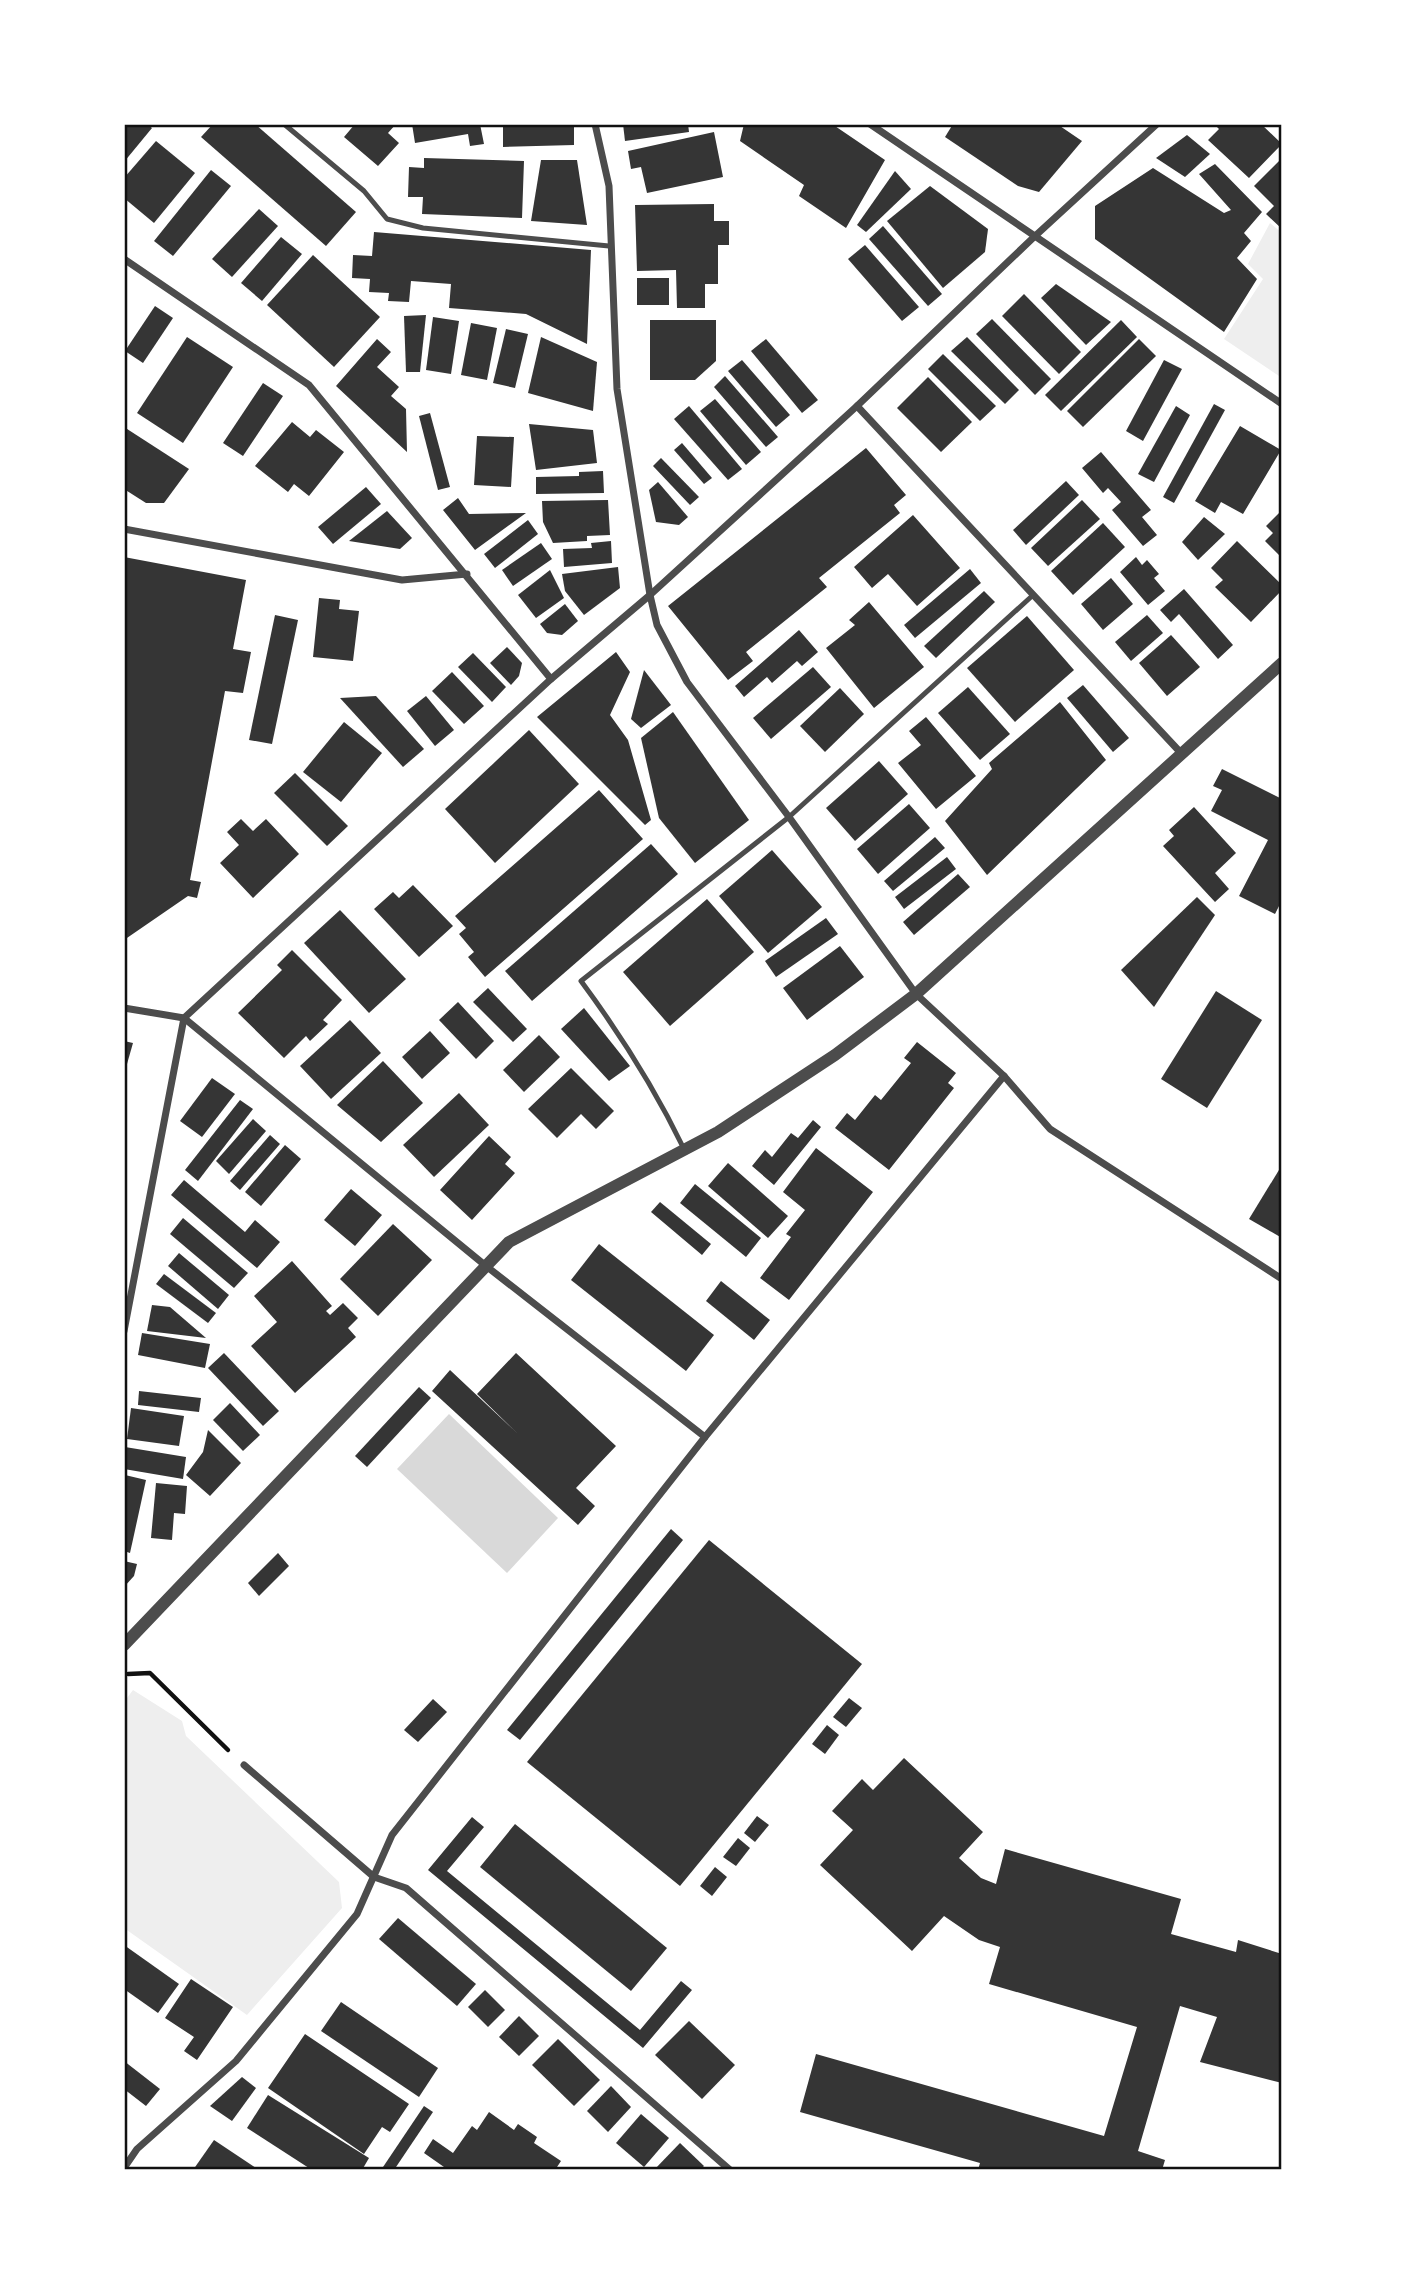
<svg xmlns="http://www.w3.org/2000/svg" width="1406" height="2294" viewBox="0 0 1406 2294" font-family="Lato,sans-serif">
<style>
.green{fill:#eee}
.water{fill:#d9d9d9}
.building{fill:#353535}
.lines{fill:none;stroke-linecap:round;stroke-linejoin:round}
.path{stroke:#111;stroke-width:4.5}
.service{stroke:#4c4c4c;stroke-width:5}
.minor{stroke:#4c4c4c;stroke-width:7}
.tertiary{stroke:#4c4c4c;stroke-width:12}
.neatline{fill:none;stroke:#111;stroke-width:2.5}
</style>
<rect width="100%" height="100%" fill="#fff"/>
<g class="green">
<path d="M1270 223 1282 233V378L1224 339 1263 279 1248 264Z"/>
<path d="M133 1690 182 1721 186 1736 339 1882 342 1908 247 2015 124 1928V1702Z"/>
</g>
<path class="water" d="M449 1414 558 1518 507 1573 397 1469Z"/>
<g class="building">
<path d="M124 124H147L152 128 124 162Z"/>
<path d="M213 124H255L356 212 326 246 201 137Z"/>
<path d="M355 124H396L388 133 399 143 378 166 344 137Z"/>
<path d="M412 124H480L484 144 470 146 468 134 415 143Z"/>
<path d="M503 124H574V145L503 147Z"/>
<path d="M623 124H688L689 132 625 141Z"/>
<path d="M744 124H832L885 160 846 228 799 196 804 185 740 141Z"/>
<path d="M953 124H1057L1082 141 1039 192 1018 186 945 137Z"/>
<path d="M1214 124H1261L1282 144 1249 178 1208 140 1219 129Z"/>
<path d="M714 132 723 177 647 193 641 167 631 169 628 151Z"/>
<path d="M1187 135 1210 154 1185 177 1156 158Z"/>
<path d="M156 141 195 173 154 223 124 198V178Z"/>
<path d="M424 158 524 161 522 218 422 214 423 197H408L409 167 424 168Z"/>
<path d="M1282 158V229L1266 214 1274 206 1254 186Z"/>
<path d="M541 160H577L587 225 531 221Z"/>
<path d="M1215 164 1262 212 1244 233 1251 241 1237 258 1257 279 1224 332 1095 239V206L1153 168 1224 213 1231 210 1199 174Z"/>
<path d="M211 170 231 186 173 256 154 241Z"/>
<path d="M895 171 911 189 866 232 857 225Z"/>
<path d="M930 186 988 229 985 252 943 288 887 221Z"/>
<path d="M714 204V221H729V245H718V284H705V308H677L676 270 637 271 635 205Z"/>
<path d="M259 209 278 226 232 277 212 259Z"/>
<path d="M883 226 942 294 928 306 869 239Z"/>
<path d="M374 232 591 250 587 344 526 314 449 308 451 284 411 281 409 302 388 301 389 293 369 292 370 279 352 278 353 255 372 256Z"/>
<path d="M281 237 302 254 262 301 241 283Z"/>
<path d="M865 245 919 307 902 321 848 259Z"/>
<path d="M313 255 380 317 334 367 267 305Z"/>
<rect x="637" y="278" width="32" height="27"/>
<path d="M1056 284 1111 322 1086 345 1041 298Z"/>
<path d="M1024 294 1081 352 1059 374 1002 316Z"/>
<path d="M155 306 173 318 143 363 125 351Z"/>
<path d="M426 315 420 372H406L404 316Z"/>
<path d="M433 317 459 321 451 374 426 370Z"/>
<path d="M992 319 1051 379 1035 395 976 334Z"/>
<path d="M650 320H716V361L695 380H650Z"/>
<path d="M1121 320 1137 337 1061 411 1045 395Z"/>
<path d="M471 323 497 328 487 380 461 375Z"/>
<path d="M506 329 528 334 515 388 493 383Z"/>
<path d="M187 337 233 367 183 443 137 413Z"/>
<path d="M541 337 597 362 593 411 528 393Z"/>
<path d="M967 337 1019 390 1005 404 951 351Z"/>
<path d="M377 339 391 352 377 367 399 387 391 396 406 409 407 452 336 386Z"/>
<path d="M766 339 818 400 802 413 751 351Z"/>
<path d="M1139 339 1156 356 1083 427 1067 411Z"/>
<path d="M943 354 996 406 980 421 928 369Z"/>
<path d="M742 360 790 415 776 427 728 371Z"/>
<path d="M1164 360 1182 369 1143 441 1126 431Z"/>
<path d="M725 376 778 437 766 447 714 387Z"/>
<path d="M928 377 972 422 941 452 897 408Z"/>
<path d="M263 383 283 396 243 456 223 443Z"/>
<path d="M715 399 761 452 746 465 700 411Z"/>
<path d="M1214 404 1225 410 1174 503 1163 497Z"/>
<path d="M689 406 742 469 728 480 674 419Z"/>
<path d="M1176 406 1190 415 1154 482 1138 474Z"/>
<path d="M430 413 450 487 438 490 419 416Z"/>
<path d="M292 422 310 437 316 430 344 452 309 496 294 484 288 492 255 466Z"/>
<path d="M529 424 593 430 597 463 536 470Z"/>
<path d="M1240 426 1281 450 1243 514 1221 502 1215 513 1195 501Z"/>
<path d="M124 427 189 469 164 503H146L124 489Z"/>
<path d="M477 436 514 437 511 487 474 485Z"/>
<path d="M682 443 712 478 704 484 674 450Z"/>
<path d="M866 448 906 495 894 505 900 513 819 578 827 587 746 652 753 661 728 680 668 606Z"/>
<path d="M1101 452 1151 510 1142 517 1157 535 1143 546 1112 510 1121 502 1108 488 1103 493 1082 468Z"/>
<path d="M661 458 699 497 690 505 653 466Z"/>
<path d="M603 471 604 493 536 494V477L579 476V472Z"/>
<path d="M1066 481 1079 495 1026 545 1013 530Z"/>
<path d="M658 482 688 517 679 525 656 522 649 490Z"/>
<path d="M366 487 381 504 333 544 318 527Z"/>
<path d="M458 498 469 514 526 513 475 550 443 510Z"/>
<path d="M608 500 610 535 587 536V541L553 543 543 522 542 501Z"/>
<path d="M1082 500 1100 519 1048 566 1031 548Z"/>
<path d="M1282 510V558L1265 541 1273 533 1266 526Z"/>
<path d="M387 511 412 538 400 549 349 541Z"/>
<path d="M913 515 960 568 917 606 888 574 872 588 854 567Z"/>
<path d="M1204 517 1225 534 1198 560 1182 542Z"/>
<path d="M528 520 538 534 495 568 484 554Z"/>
<path d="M1103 523 1125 547 1073 595 1051 571Z"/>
<path d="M611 541 612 563 564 567 563 549 592 548 591 543Z"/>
<path d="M1237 541 1282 585V590L1251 622 1215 587 1223 580 1211 568Z"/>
<path d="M541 543 552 559 513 586 502 570Z"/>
<path d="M124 557 246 580 233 649 251 652 243 693 225 691 190 880 201 882 197 898 188 896 124 940Z"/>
<path d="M1136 557 1142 565 1147 560 1159 574 1154 578 1165 591 1148 605 1120 572Z"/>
<path d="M618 567 620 588 584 615 565 591 562 574Z"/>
<path d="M970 569 981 583 915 638 904 625Z"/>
<path d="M550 570 564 598 536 618 518 595Z"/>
<path d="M1111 578 1133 604 1103 630 1081 604Z"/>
<path d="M1184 589 1233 645 1218 659 1179 614 1171 622 1160 610Z"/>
<path d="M984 591 995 602 936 658 924 646Z"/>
<path d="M319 598 340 600 339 609 359 611 353 661 313 657Z"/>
<path d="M869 602 924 667 874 708 826 648 855 625 849 620Z"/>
<path d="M565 604 578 621 562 635 547 633 540 624Z"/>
<path d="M275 615 298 620 272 744 249 740Z"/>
<path d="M1147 615 1163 633 1131 661 1115 642Z"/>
<path d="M1027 616 1074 670 1015 722 967 668Z"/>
<path d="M799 630 818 652 802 666 797 661 772 683 767 677 744 697 735 686Z"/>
<path d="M1171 635 1200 667 1167 696 1139 663Z"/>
<path d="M507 647 522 663 519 676 511 685 490 663Z"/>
<path d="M616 652 630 672 610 715 628 740 651 820 645 825 537 717Z"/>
<path d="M473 653 506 687 492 702 458 667Z"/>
<path d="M813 667 831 687 771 739 753 718Z"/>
<path d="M644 670 671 705 641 728 631 719Z"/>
<path d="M452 672 484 706 464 724 432 691Z"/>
<path d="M1083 685 1129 738 1113 752 1067 698Z"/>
<path d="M968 687 1010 734 980 760 938 713Z"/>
<path d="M840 688 864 714 825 752 800 726Z"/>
<path d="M376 696 424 749 403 767 340 698Z"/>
<path d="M426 696 454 730 435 746 407 711Z"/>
<path d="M1060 702 1106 760 987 875 945 821 992 769 989 763Z"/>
<path d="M673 712 749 820 695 863 659 818 641 738Z"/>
<path d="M926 717 976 776 936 809 898 763 921 745 909 731Z"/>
<path d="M344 722 382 753 341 802 303 772Z"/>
<path d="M529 730 579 784 495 863 445 809Z"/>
<path d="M879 761 908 794 855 841 826 808Z"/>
<path d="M1222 769 1282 799V900L1275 914 1239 896 1268 840 1211 811 1222 790 1213 786Z"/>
<path d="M295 773 348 826 327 846 274 793Z"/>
<path d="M599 790 643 839 485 977 468 957 474 952 459 934 466 928 455 916Z"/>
<path d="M909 804 930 828 878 874 857 849Z"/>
<path d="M1194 807 1236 853 1215 873 1229 889 1215 902 1163 846 1174 836 1169 830Z"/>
<path d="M241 819 253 831 266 819 299 854 253 898 220 863 239 845 227 832Z"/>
<path d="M935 837 945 848 893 891 884 881Z"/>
<path d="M651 844 678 874 532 1001 505 971Z"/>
<path d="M772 850 822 907 768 953 719 896Z"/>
<path d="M947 857 956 869 904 909 895 897Z"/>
<path d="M958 874 970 887 914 935 903 922Z"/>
<path d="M413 885 453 926 419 957 374 909 393 892 399 898Z"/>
<path d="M1197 897 1215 915 1154 1007 1121 970Z"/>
<path d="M707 899 754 952 670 1026 623 972Z"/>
<path d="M340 910 406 979 369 1013 304 943Z"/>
<path d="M826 918 838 934 776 977 765 961Z"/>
<path d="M840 946 864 977 807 1020 783 988Z"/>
<path d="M292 950 342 1000 323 1020 328 1024 310 1041 306 1036 284 1058 238 1013 282 970 277 965Z"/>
<path d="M488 988 527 1029 513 1042 473 1002Z"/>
<path d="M1216 991 1262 1020 1207 1108 1161 1079Z"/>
<path d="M458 1002 494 1041 476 1059 439 1020Z"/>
<path d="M584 1008 630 1066 609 1081 561 1029Z"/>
<path d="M350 1020 381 1053 331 1099 300 1066Z"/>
<path d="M430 1031 450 1053 422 1079 402 1057Z"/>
<path d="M539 1035 560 1057 524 1092 503 1070Z"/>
<path d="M124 1041 133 1043 125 1071H124Z"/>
<path d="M917 1042 956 1073 948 1083 954 1088 889 1170 835 1128 847 1113 855 1120 875 1095 881 1100 911 1063 904 1058Z"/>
<path d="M383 1061 423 1103 381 1142 337 1105Z"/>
<path d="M571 1068 614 1111 596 1129 581 1114 557 1138 528 1109Z"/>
<path d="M212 1078 235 1094 202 1137 180 1121Z"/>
<path d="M459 1093 489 1125 434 1177 403 1145Z"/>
<path d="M240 1100 253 1109 198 1181 185 1170Z"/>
<path d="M253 1119 266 1131 229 1174 216 1161Z"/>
<path d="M813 1120 821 1127 774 1185 752 1166 765 1150 772 1157 791 1133 798 1138Z"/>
<path d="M270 1135 280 1144 240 1190 230 1181Z"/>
<path d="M489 1136 511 1157 505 1164 515 1173 472 1220 440 1190Z"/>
<path d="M285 1145 301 1159 261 1206 245 1192Z"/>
<path d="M816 1148 873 1192 789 1300 760 1278 791 1237 786 1234 805 1210 783 1192Z"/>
<path d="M728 1163 788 1216 768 1238 708 1186Z"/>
<path d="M1282 1165V1238L1249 1219Z"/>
<path d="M184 1180 245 1232 255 1220 280 1242 257 1268 171 1195Z"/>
<path d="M695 1184 761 1238 746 1257 680 1203Z"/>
<path d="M351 1189 382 1215 355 1246 324 1220Z"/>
<path d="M660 1202 711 1244 702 1255 651 1212Z"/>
<path d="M183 1218 248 1273 234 1288 170 1234Z"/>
<path d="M393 1224 432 1260 378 1316 340 1279Z"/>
<path d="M599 1244 714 1335 686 1371 571 1280Z"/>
<path d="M179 1253 229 1295 218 1309 168 1266Z"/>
<path d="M292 1261 332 1306 326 1311 330 1315 343 1303 358 1318 348 1328 356 1337 295 1393 251 1346 277 1322 254 1296Z"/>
<path d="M164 1274 216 1313 208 1323 156 1284Z"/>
<path d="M721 1281 770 1320 754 1340 706 1301Z"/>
<path d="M152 1305 170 1307 206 1338 147 1331Z"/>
<path d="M142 1333 210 1344 205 1368 138 1355Z"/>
<path d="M224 1353 279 1411 263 1426 208 1368Z"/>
<path d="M516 1353 616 1446 576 1488 595 1506 578 1525 432 1391 450 1370 518 1434 477 1394Z"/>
<path d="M419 1387 431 1398 367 1467 355 1456Z"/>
<path d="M139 1391 201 1398 199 1412 138 1405Z"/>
<path d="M230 1403 260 1435 243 1451 213 1420Z"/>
<path d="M131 1408 184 1416 179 1446 127 1439Z"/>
<path d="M208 1430 241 1463 210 1496 186 1475 203 1452Z"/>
<path d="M125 1447 186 1457 183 1479 124 1469Z"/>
<path d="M125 1475 146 1480 130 1553 124 1551Z"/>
<path d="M156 1483 187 1486 185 1514 174 1513 172 1540 151 1538Z"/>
<path d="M671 1529 683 1540 520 1740 507 1730Z"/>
<path d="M709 1540 862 1664 680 1886 527 1762Z"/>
<path d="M278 1553 289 1566 259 1596 248 1583Z"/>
<path d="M124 1561 137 1564 134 1576 124 1587Z"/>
<path d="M849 1698 862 1708 846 1727 833 1717Z"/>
<path d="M433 1699 447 1712 418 1742 404 1730Z"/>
<path d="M827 1725 839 1735 825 1754 812 1744Z"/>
<path d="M904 1758 983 1832 959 1858 981 1878 996 1884 1005 1849 1181 1899 1171 1934 1236 1952 1238 1940 1282 1954V2083L1200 2062 1217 2017 1180 2006 1138 2151 1165 2160 1162 2170H978L980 2163 800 2112 816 2054 1104 2136 1137 2027 989 1984 1000 1947 979 1940 944 1916 912 1951 820 1865 853 1830 832 1811 862 1779 873 1790Z"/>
<path d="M757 1816 769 1825 755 1842 744 1833Z"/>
<path d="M472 1817 484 1827 447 1871 640 2030 681 1981 692 1990 643 2048 428 1870Z"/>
<path d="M515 1824 667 1948 631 1991 480 1867Z"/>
<path d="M738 1838 750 1848 736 1866 723 1857Z"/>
<path d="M715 1867 727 1877 712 1896 700 1886Z"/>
<path d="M398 1918 476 1984 457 2006 379 1939Z"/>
<path d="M124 1945 179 1984 158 2013 124 1989Z"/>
<path d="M191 1979 233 2007 197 2060 184 2051 194 2037 165 2018Z"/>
<path d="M485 1990 505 2010 488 2027 468 2007Z"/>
<path d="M341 2002 438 2068 419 2097 321 2031Z"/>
<path d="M519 2016 539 2036 519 2056 499 2037Z"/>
<path d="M689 2021 735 2065 702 2099 655 2055Z"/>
<path d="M305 2034 409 2104 390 2132 382 2127 364 2154 268 2088Z"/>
<path d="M558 2039 600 2080 574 2106 532 2065Z"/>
<path d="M124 2061 160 2089 146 2106 124 2089Z"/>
<path d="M242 2077 256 2088 232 2121 210 2106Z"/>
<path d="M611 2086 631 2107 608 2132 587 2111Z"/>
<path d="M268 2095 369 2158 362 2170H312L247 2128Z"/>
<path d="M424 2106 433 2112 394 2170H381Z"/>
<path d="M489 2112 514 2130 518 2124 537 2137 534 2143 561 2161 555 2170H442L444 2167 424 2153 433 2139 453 2153 472 2126 477 2130Z"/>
<path d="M641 2114 669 2138 644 2167 616 2143Z"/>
<path d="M214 2140 259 2170H193Z"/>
<path d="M680 2143 704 2166 700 2170H654Z"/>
</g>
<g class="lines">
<path class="path" d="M128 1674 150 1673 228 1750"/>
<g class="service">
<path d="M284 124 364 191 387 219 423 228 609 246"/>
<path d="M684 1149C655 1089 621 1035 581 981L789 817 1032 596"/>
</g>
<g class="minor">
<path d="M595 124 609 186 617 389 650 595 657 625 687 682 789 817 916 994 1004 1076 1050 1129 1282 1279"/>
<path d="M870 124 1282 404"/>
<path d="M124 259 309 385 551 679"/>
<path d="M857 406 1181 753"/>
<path d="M124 529 402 580 467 574"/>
<path d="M124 1008 184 1018 486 1266 705 1437"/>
<path d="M124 1331 184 1018 551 679 650 595 857 406 1034 237 1157 124"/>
<path d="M244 1765 374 1877 406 1888 730 2170"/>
<path d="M124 2168 137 2149 236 2061 357 1914 392 1835 705 1437 1004 1076"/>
</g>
<path class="tertiary" d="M124 1645 509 1242 718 1132 835 1055 916 994 1282 663"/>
</g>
<rect width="1406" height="2294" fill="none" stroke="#ffffff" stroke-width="252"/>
<rect x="126" y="126" width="1154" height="2042" class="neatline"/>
</svg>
